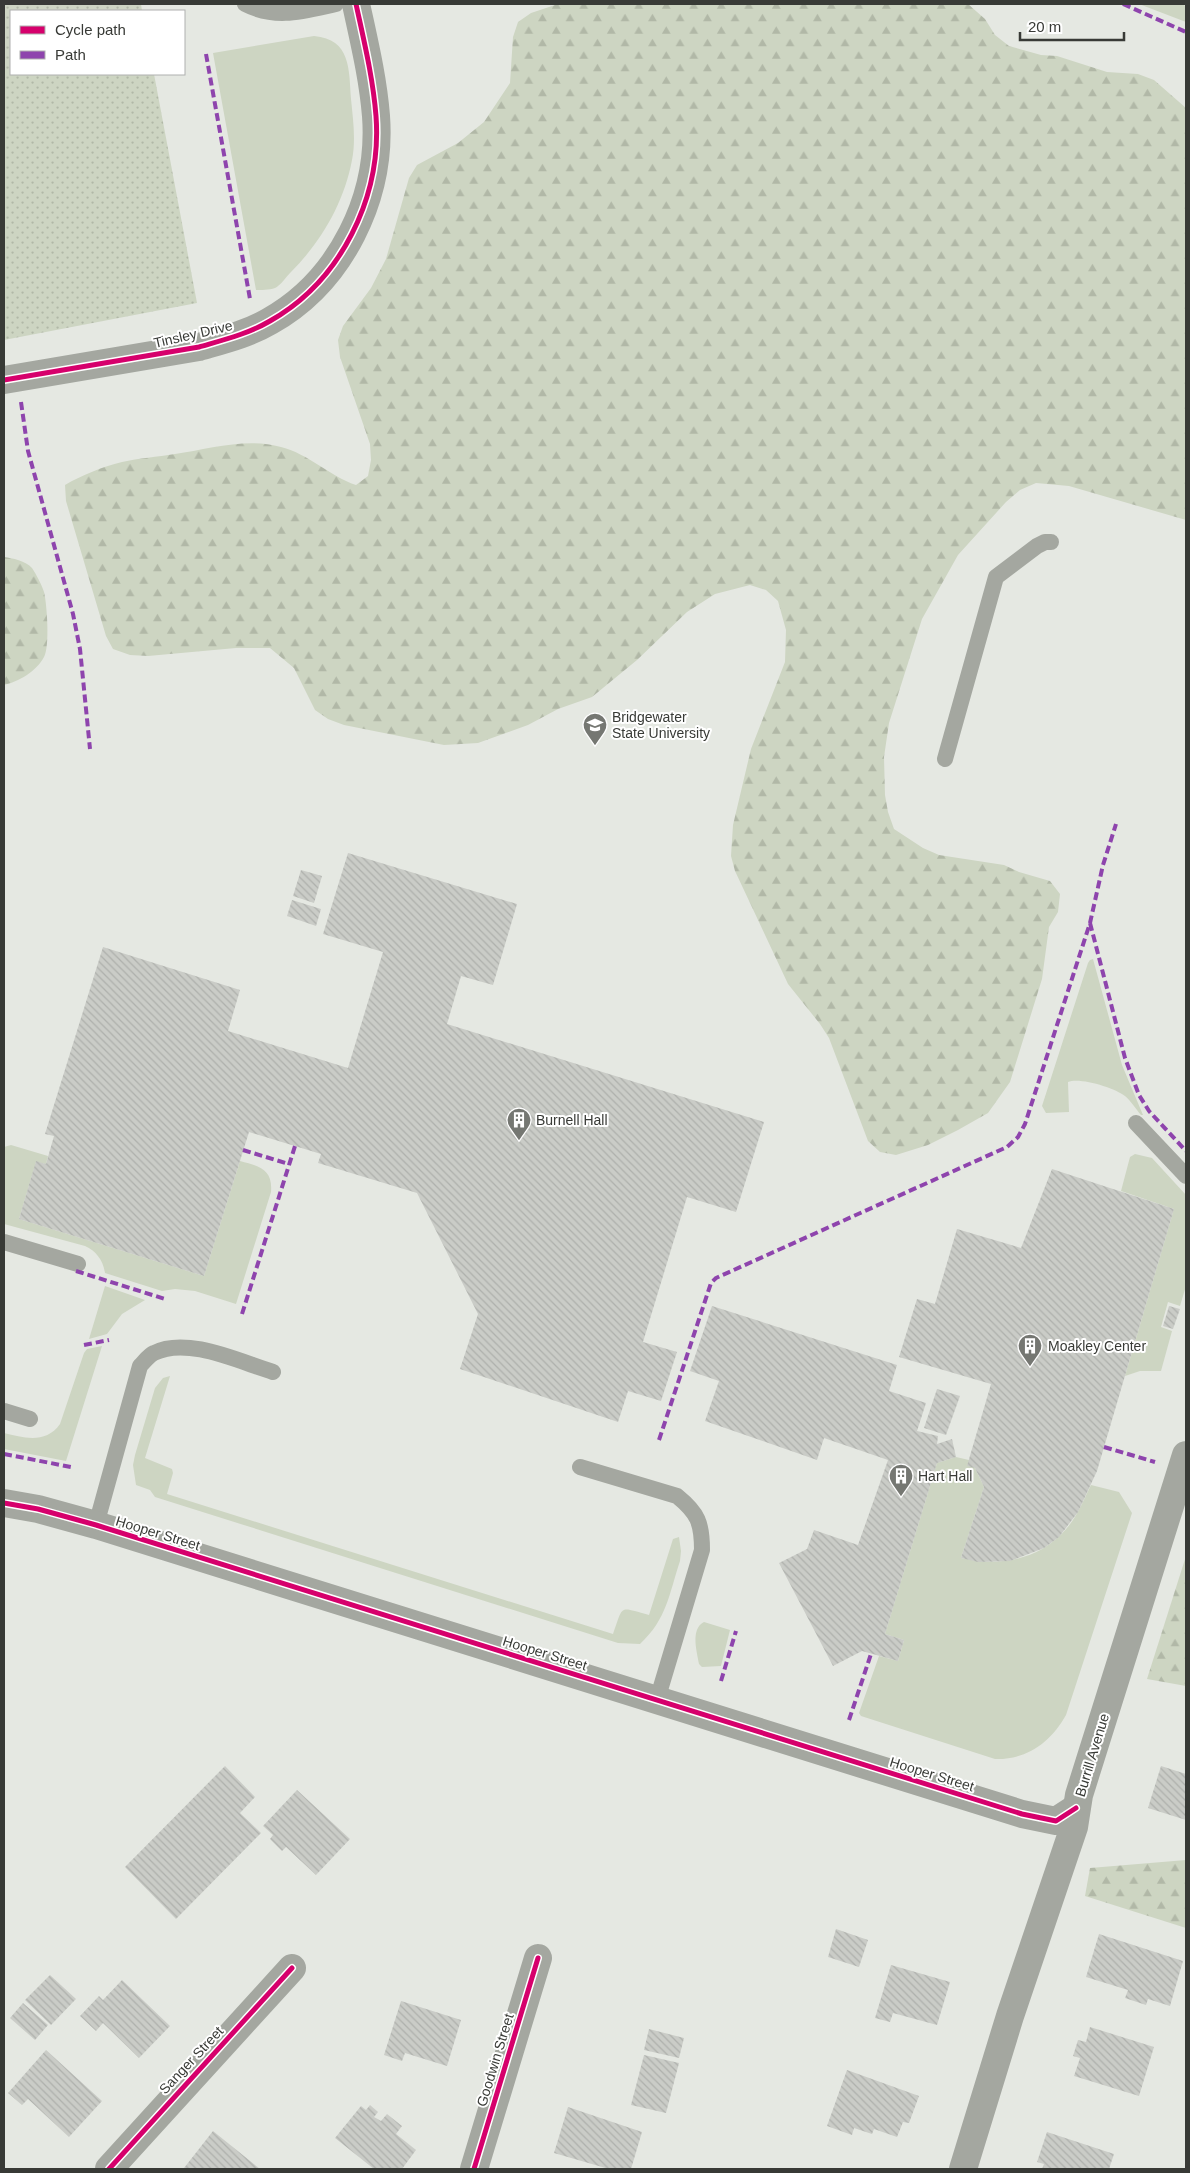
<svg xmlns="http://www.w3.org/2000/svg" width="1190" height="2173" viewBox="0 0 1190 2173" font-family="Arial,sans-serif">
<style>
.green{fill:#cdd5c2}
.forest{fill:url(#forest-firs)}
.park{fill:url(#park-dots)}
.building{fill:url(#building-back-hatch)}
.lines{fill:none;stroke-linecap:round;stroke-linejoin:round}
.lane{stroke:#a4a7a0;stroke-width:16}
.street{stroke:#a4a7a0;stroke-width:28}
.quiet{stroke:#8e44ad;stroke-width:4;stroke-dasharray:8 4;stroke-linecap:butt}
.cycleway-casing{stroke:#fff;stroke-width:8}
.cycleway{stroke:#d6006c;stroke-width:5}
.labels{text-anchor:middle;stroke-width:4;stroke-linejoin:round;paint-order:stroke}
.street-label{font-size:14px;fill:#383a36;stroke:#fff}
.poi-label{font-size:14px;fill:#383a36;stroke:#fff;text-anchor:start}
</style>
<defs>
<pattern id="forest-firs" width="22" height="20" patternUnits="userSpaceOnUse" patternTransform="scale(1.25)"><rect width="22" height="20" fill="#cdd5c2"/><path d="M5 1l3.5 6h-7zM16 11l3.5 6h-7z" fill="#b1b8a7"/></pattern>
<pattern id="park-dots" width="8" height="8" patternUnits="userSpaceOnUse" patternTransform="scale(1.25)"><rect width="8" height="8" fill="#cdd5c2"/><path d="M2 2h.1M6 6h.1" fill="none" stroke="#b1b8a7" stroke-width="1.8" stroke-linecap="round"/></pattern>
<pattern id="building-back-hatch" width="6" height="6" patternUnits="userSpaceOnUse" patternTransform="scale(1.25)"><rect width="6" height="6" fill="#caccc7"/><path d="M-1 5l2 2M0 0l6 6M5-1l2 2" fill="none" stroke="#aeb0ac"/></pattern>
</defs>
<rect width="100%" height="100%" fill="#e5e8e2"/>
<g class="green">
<path d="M1139 4H1181L1186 6V22Z"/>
<path d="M314 36C351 39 349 70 351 99 353 119 356 140 352 160 344 203 321 242 291 272 286 277 280 286 275 288 269 290 261 290 256 290L213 53Z"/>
<path d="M1093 959 1122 1065 1143 1115H1141C1136 1109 1131 1101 1125 1096 1115 1088 1080 1077 1068 1082L1069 1112 1046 1113 1042 1106 1088 963 1090 960Z"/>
<path d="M11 1145 48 1156 46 1164 36 1162 19 1219 204 1276 240 1161C259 1166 273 1169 271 1192L236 1304 195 1291 175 1289 162 1291 105 1273C103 1260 96 1251 85 1246L4 1224V1147Z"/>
<path d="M1135 1154 1152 1158 1186 1195V1286L1180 1306 1168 1302 1161 1327 1172 1331 1161 1371H1140L1125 1376 1174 1209 1121 1191 1130 1157Z"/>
<path d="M105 1286 145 1300 122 1314 107 1334 89 1339Z"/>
<path d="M102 1346 66 1461 4 1449V1433C24 1438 46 1444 60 1424L84 1353 87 1349Z"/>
<path d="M170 1376 145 1458 172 1469 173 1473 167 1494 613 1634C624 1604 618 1607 649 1615L673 1539 679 1537 681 1551 680 1561C669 1594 667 1619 640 1644L618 1643 155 1497 150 1490 136 1485 133 1465 135 1455 155 1388 163 1378Z"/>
<path d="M956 1457 969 1460 975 1468 984 1487 961 1558C1000 1567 1040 1560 1067 1528 1078 1515 1084 1499 1091 1485L1119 1492 1132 1513 1066 1715C1051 1742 1027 1760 995 1759L861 1716 859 1713 879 1656 898 1661 904 1640 885 1634 937 1463Z"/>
<path d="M704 1622 730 1630 721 1666 702 1667 699 1664C697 1652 690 1629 704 1622Z"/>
</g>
<g class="forest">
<path d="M558 4H968L985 19 995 35 1009 46 1041 55 1057 56 1107 72 1138 74 1154 80 1186 108V520L1069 486 1036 483 1020 490 1006 502 958 555 922 619 889 723 884 757 885 795 888 812 894 829 923 848 939 855 1004 865 1019 872 1050 881 1060 894 1058 912 1049 927 1042 979 1010 1082 988 1113 958 1130 928 1145 896 1155 880 1152 868 1141 829 1038 820 1024 788 984 735 871 731 856 733 825 751 749 785 662 786 630 778 601 766 590 750 585 715 594 687 612 637 660 592 697 558 709 528 725 478 743 444 745 344 725 328 719 315 710 294 668 270 648H236L148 656 130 655 113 649 106 636 66 501 65 485C82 475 102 467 122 462 139 458 157 457 175 454 208 449 248 437 281 447 309 454 329 476 356 485L368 476 371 460 370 444 340 357 338 340 343 326 371 288 386 259 409 178 417 165 458 143 484 122 510 83 513 37 518 22 531 13Z"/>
<path d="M4 557C12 558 26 561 32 568 36 574 42 585 44 592 47 604 50 647 44 657 37 671 18 682 4 685Z"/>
<path d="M1186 1556V1686L1147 1679Z"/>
<path d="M1186 1860V1928L1085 1896 1090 1868Z"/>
</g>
<path class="park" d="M4 4H141L142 11H11V74H154L197 303 4 340Z"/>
<g class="building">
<path d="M348 853 517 904 493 985 461 976 447 1024 764 1122 736 1212 687 1197 643 1342 677 1352 661 1401 628 1391 618 1422 460 1369 478 1314 417 1193 318 1163 321 1154 249 1132 204 1276 19 1219 36 1161 46 1164 54 1136 45 1134 103 947 240 990 228 1031 348 1068 383 952 323 934Z"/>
<path d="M301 870 322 876 314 903 293 896Z"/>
<path d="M292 900 321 909 316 926 287 916Z"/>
<path d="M1052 1169 1174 1209 1097 1471 1078 1512 1059 1537 1044 1548 1010 1561 978 1562 961 1558 984 1487 975 1468 967 1466 991 1384 899 1357 917 1299 935 1304 957 1229 1021 1248Z"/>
<path d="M712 1306 897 1365 889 1391 926 1403 917 1431 938 1436 937 1444 952 1439 956 1457 937 1463 885 1634 904 1640 898 1661 862 1651 833 1666 779 1563 807 1549 814 1530 858 1545 888 1460 824 1438 817 1460 705 1421 719 1381 690 1371Z"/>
<path d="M1169 1306 1180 1309 1173 1329 1163 1326Z"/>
<path d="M937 1389 960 1396 946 1435 924 1428Z"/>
<path d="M225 1766 255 1797 240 1813 261 1833 176 1919 125 1867Z"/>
<path d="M1161 1766 1186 1774V1820L1148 1808Z"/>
<path d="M297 1790 350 1839 316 1875 286 1847 282 1851 270 1839 273 1835 263 1826Z"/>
<path d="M836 1929 868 1940 859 1967 828 1957Z"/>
<path d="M1099 1934 1183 1961 1170 2006 1148 1999 1146 2005 1125 1998 1128 1990 1086 1977Z"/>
<path d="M891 1965 950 1982 937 2025 893 2013 890 2022 875 2018Z"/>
<path d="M50 1975 76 1999 51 2025 25 2000Z"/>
<path d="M122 1980 170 2026 139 2058 103 2023 96 2031 80 2016 99 1996 103 2000Z"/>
<path d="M401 2001 461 2020 447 2066 405 2053 402 2061 384 2055Z"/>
<path d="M23 2003 48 2025 35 2040 10 2018Z"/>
<path d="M1090 2027 1154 2047 1139 2096 1074 2076 1080 2058 1073 2056 1078 2040 1086 2042Z"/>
<path d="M649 2029 684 2038 679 2058 644 2050Z"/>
<path d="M46 2050 102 2101 69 2137 28 2099 22 2105 8 2093Z"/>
<path d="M644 2055 679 2063 666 2113 631 2105Z"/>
<path d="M847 2070 919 2096 909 2123 903 2122 897 2137 874 2129 872 2134 854 2128 852 2135 827 2126Z"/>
<path d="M370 2105 378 2112 374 2117 381 2121 387 2114 402 2126 396 2134 416 2150 402 2169H374L335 2138 361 2106 366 2110Z"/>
<path d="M568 2107 642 2132 631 2169H609L554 2153Z"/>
<path d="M213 2131 260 2169H186L184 2168Z"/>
<path d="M1047 2132 1114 2154 1109 2169H1042L1044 2164 1037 2162Z"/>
</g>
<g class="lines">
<g class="lane">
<path d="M245 4C276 20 304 11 336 4"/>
<path d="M945 759 996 577 1037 546 1045 542H1051"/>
<path d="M1136 1123 1186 1176"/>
<path d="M4 1242 78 1264"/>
<path d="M4 1411 30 1419"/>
<path d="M580 1467 677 1496C698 1513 702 1523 702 1550L657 1700"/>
<path d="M96 1525 140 1366C144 1362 149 1355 154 1353 187 1336 240 1362 273 1372"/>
</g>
<g class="street">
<path d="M4 380 199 347C223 340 248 334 270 321 341 281 382 197 376 116 373 78 364 41 356 4"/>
<path d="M4 1503 38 1509 96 1525 1022 1814 1056 1821 1076 1808"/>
<path d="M109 2169 292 1968"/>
<path d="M474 2169 538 1958"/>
<path d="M963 2169 1010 2016 1074 1827 1079 1795 1186 1455"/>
</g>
<g class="quiet">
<path d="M1123 4 1186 32"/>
<path d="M206 54 250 299"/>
<path d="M21 402 28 451 73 614 80 649 90 749"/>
<path d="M1090 923 1125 1058 1139 1095 1149 1111 1186 1151"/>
<path d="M243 1150 289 1164"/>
<path d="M76 1271 165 1299"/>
<path d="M242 1314 295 1146"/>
<path d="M84 1345 109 1340"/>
<path d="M659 1440 711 1283 716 1278 1007 1147 1018 1137 1025 1124 1090 923 1103 865 1116 824"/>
<path d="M1104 1447 1155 1462"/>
<path d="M4 1454 71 1467"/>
<path d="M721 1681 736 1631"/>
<path d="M849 1720 871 1654"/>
</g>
<defs>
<g id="cycleway">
<path d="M4 380 199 347C223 340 248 334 270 321 341 281 382 197 376 116 373 78 364 41 356 4"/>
<path d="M4 1503 38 1509 96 1525 1022 1814 1056 1821 1076 1808"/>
<path d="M109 2169 292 1968"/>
<path d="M474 2169 538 1958"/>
</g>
</defs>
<use href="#cycleway" class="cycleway-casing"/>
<use href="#cycleway" class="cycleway"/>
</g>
<defs>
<symbol id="university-pin" viewBox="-11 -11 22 30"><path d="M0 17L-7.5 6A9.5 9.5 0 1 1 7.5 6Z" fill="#757772" stroke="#fff"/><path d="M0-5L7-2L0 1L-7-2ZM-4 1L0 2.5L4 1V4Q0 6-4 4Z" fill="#fff"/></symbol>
<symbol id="building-pin" viewBox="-11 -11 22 30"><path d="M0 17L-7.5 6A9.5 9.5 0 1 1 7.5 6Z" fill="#757772" stroke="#fff"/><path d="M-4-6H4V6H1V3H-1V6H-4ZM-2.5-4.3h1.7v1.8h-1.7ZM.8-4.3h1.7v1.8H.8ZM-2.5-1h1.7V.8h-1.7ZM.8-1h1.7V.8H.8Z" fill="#fff"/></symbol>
</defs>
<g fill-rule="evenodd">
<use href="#university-pin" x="581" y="711" width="28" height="38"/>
<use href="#building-pin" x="505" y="1106" width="28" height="38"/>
<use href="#building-pin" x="1016" y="1332" width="28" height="38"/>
<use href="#building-pin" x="887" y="1462" width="28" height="38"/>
</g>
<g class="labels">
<g class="street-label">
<text transform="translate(193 334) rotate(-13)" y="5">Tinsley Drive</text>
<text transform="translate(158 1533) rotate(17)" y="5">Hooper Street</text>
<text transform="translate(545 1653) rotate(17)" y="5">Hooper Street</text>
<text transform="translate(1092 1755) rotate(-73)" y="5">Burrill Avenue</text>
<text transform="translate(932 1774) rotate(17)" y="5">Hooper Street</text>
<text transform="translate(191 2060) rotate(-47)" y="5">Sanger Street</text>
<text transform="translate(495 2060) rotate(-73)" y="5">Goodwin Street</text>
</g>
<g class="poi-label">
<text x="612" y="722">Bridgewater<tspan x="612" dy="16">State University</tspan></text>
<text x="536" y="1125">Burnell Hall</text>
<text x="1048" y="1351">Moakley Center</text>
<text x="918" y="1481">Hart Hall</text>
</g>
</g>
<rect width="1190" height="2173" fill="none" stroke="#383a36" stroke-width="10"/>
<rect x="10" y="10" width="175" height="65" fill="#ffffff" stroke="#afb0af"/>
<rect x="20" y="26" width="25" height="8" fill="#d6006c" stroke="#afb0af"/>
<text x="55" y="35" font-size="15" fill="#383a36">Cycle path</text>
<rect x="20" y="51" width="25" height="8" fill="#8e44ad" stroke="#afb0af"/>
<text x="55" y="60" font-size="15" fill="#383a36">Path</text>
<path d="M1020 32v8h104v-8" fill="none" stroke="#383a36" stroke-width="2.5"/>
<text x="1028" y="32" font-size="15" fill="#383a36" stroke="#ffffff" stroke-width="4" paint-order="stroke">20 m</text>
</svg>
